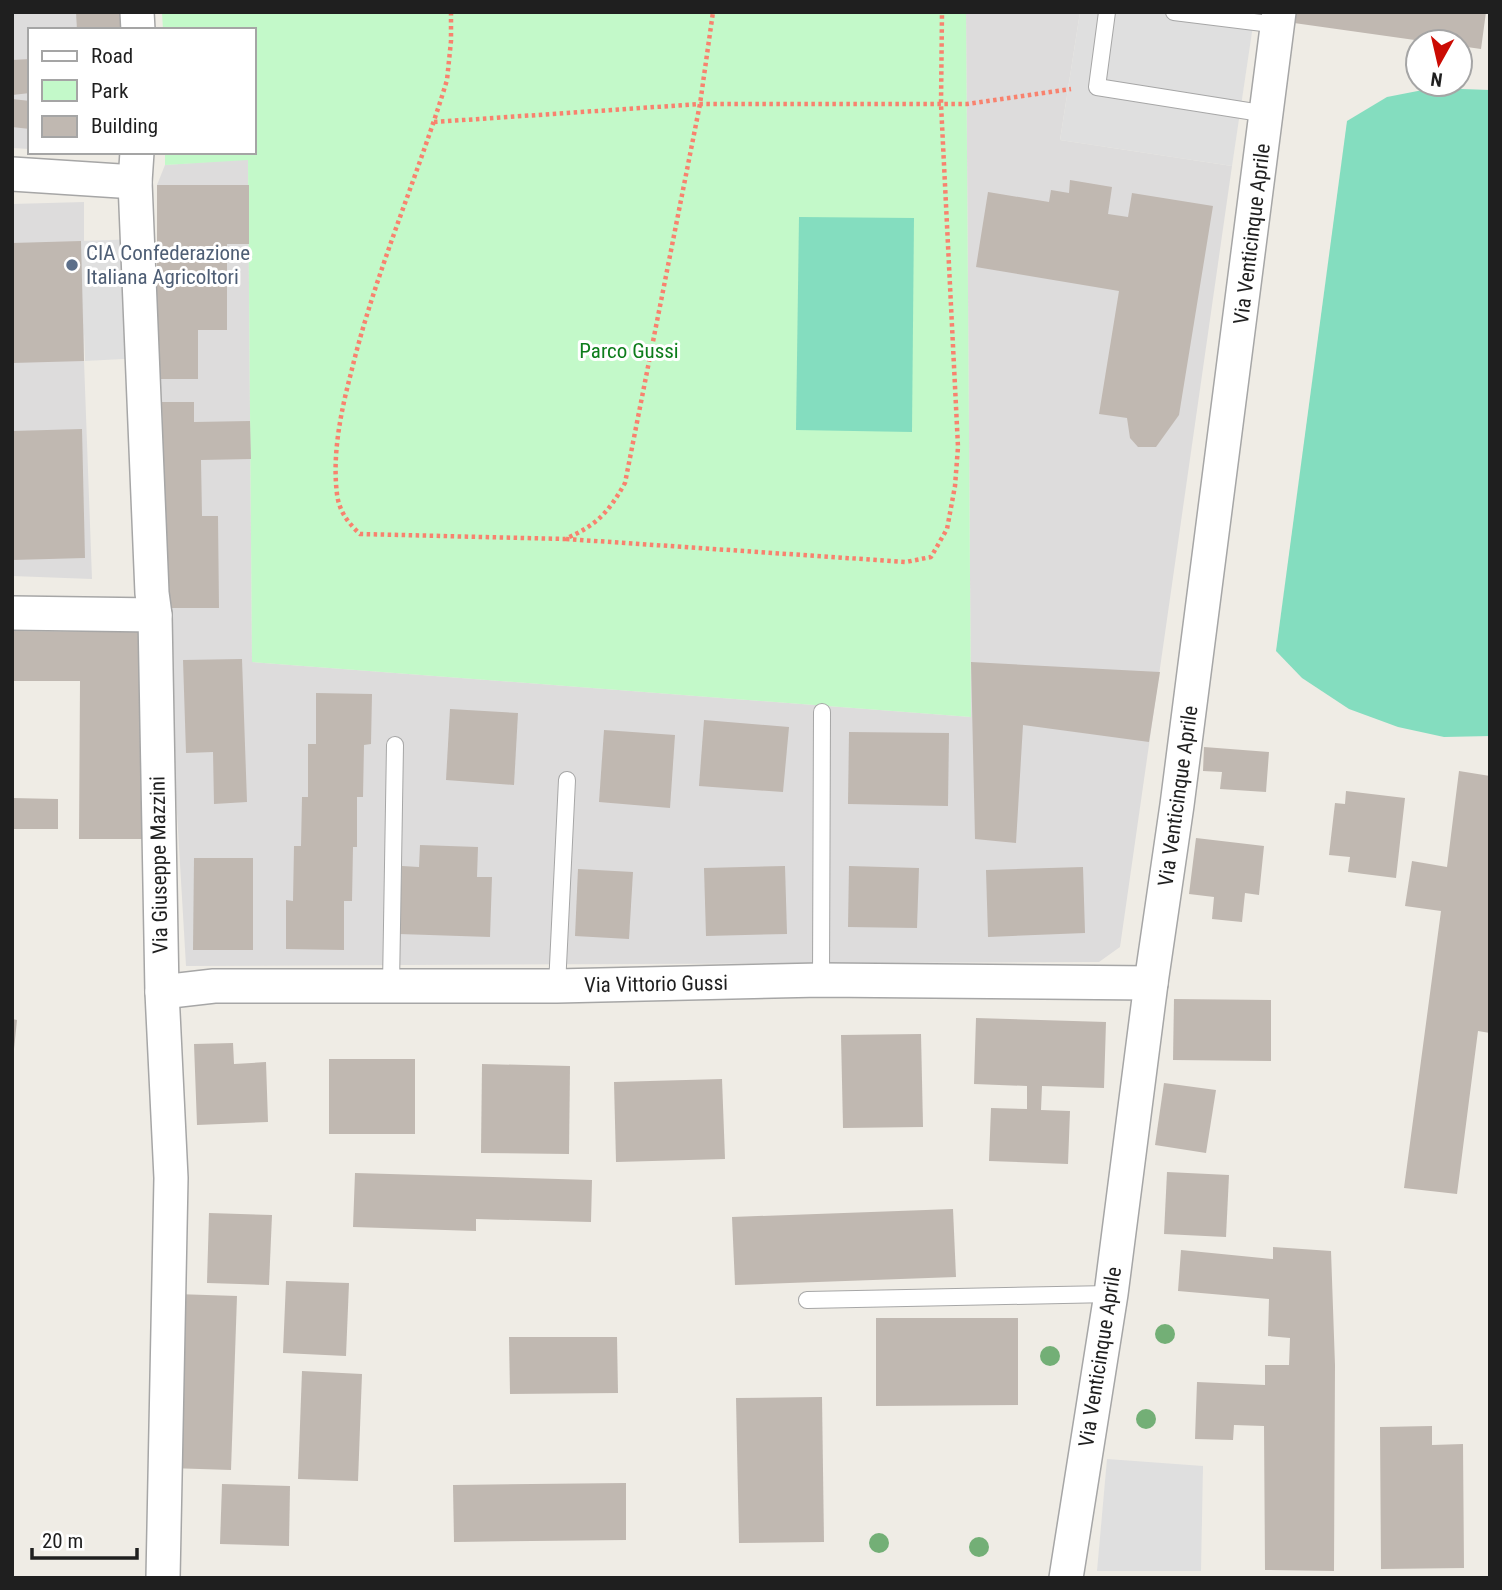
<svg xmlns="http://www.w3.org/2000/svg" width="1502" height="1590" viewBox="0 0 1502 1590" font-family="'Roboto Condensed',sans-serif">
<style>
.residential{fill:#dddcdc}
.park{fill:#c3f9c9}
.pitch{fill:#84ddbf}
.parking{fill:#dfdfdf}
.building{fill:#c0b8b1}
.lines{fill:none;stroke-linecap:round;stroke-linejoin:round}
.service-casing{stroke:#a6a6a6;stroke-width:18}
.minor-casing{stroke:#a6a6a6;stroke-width:36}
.path{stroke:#f8826e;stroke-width:4.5;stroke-dasharray:3.5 3.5;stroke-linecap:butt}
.service{stroke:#fff;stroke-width:16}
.minor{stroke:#fff;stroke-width:33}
.tree{fill:#73af76}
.service-dot{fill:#5c6f8a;stroke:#fff;stroke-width:2.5}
.labels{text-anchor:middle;stroke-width:6;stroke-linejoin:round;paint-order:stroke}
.street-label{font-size:21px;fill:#1f1f1f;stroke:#fff}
.service-label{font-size:21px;fill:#4e5e75;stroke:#fff;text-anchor:start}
.park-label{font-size:21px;fill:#0d7d1b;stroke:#fff}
</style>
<rect width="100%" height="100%" fill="#efece5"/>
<g class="residential">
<path d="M12 12H123L124 30H30V149L12 148Z"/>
<path d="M966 12H1080L1060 140 1232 166 1120 947 1099 962 186 966 165 608 162 402 157 379V185L165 165 248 159 252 662 971 717Z"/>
<path d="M84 202V361L92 579 12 576V204Z"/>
</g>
<path class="park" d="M162 12H966L971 717 252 662 248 160 165 165V152H254V30H163Z"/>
<g class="pitch">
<path d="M1433 88 1490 90V736L1444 737 1398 727 1349 709 1302 678 1276 651 1347 121 1387 97Z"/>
<path d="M799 217 914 218 912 432 796 430Z"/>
</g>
<g class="parking">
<path d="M1080 12H1255L1232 166 1060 140Z"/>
<path d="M138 239 142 358 85 361 81 241Z"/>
<path d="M1107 1459 1203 1466 1201 1571H1097Z"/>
</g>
<g class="building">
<path d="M76 12H122L124 30H77Z"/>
<path d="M1296 12H1486L1481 49 1460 46V42H1429L1294 23Z"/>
<path d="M30 59V93L12 95V60Z"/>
<path d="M12 99 30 101V129L12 127Z"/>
<path d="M1070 180 1112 187 1108 214 1128 217 1132 193 1213 206 1179 415 1156 447H1138L1130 438 1127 418 1099 414 1119 291 976 267 988 192 1049 202 1051 190 1069 193Z"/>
<path d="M157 185H249V244H227V330H198V379H157Z"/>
<path d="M81 241 84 361 12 363V243Z"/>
<path d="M162 402H194V422L250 421 251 459 201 460 202 516H218L219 608H165Z"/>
<path d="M82 429 85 558 12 560V431Z"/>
<path d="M12 631 143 632 142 839H79L80 681H12Z"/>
<path d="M242 659 247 802 214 804 213 752 186 753 183 660Z"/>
<path d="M971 662 1160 672 1149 742 1023 725 1016 843 975 839Z"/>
<path d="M316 693 372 694 371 744 364 745 363 797H357V847H353L352 901H344V950L286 949V900L293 901 294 846H301L302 797H308V744H316Z"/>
<path d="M450 709 518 713 514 785 446 780Z"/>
<path d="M704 720 789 727 783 792 699 786Z"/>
<path d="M604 730 675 735 670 808 599 802Z"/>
<path d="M849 732 949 733 948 806 848 804Z"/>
<path d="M1204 747 1269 752 1266 792 1220 789 1222 772 1203 771Z"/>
<path d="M1459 771 1490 776V1033L1478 1031 1457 1194 1404 1188 1441 911 1405 906 1412 861 1447 867Z"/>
<path d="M1346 791 1405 798 1396 878 1348 872 1350 857 1329 855 1335 803 1345 804Z"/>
<path d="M12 798 58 799V829H12Z"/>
<path d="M1196 838 1264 846 1259 895 1245 893 1242 922 1212 919 1214 897 1189 894Z"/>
<path d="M420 845 478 847 477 877H492L490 937 399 934 402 866 419 867Z"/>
<path d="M194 858H253V950H193Z"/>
<path d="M785 866 787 934 706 936 704 868Z"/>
<path d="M849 866 919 868 917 928 848 927Z"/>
<path d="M1083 867 1085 933 988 937 986 870Z"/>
<path d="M578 869 633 872 629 939 575 936Z"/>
<path d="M1174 999 1271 1000V1061L1173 1060Z"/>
<path d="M976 1018 1106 1022 1104 1088 1042 1086 1041 1110 1070 1111 1068 1164 989 1161 991 1108 1027 1109V1086L974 1084Z"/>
<path d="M12 1019 17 1020 14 1049 12 1048Z"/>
<path d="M921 1034 923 1127 843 1128 841 1035Z"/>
<path d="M233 1043 234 1064 266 1062 268 1122 197 1125 194 1044Z"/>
<rect x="329" y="1059" width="86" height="75"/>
<path d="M482 1064 570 1066 569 1154 481 1153Z"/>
<path d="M722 1079 725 1159 616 1162 614 1082Z"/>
<path d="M1164 1083 1216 1090 1206 1153 1155 1145Z"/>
<path d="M1167 1172 1229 1175 1226 1237 1164 1234Z"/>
<path d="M355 1173 592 1180 591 1222 476 1219V1231L353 1227Z"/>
<path d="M953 1209 956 1277 735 1285 732 1217Z"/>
<path d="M209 1213 272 1215 269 1285 207 1283Z"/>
<path d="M1273 1247 1331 1251 1335 1365 1334 1571 1265 1570 1264 1426 1234 1425 1233 1440 1195 1439 1197 1382 1265 1385V1365H1289L1290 1338 1268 1336 1269 1299 1178 1291 1181 1250 1273 1259Z"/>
<path d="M286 1281 349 1283 346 1356 283 1353Z"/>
<path d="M176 1294 237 1296 231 1470 169 1468Z"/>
<path d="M876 1318H1018V1405L876 1406Z"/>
<path d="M509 1337H617L618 1393 510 1394Z"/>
<path d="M302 1371 362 1374 358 1481 298 1479Z"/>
<path d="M822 1397 824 1542 739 1543 736 1398Z"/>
<path d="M1432 1426V1445L1463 1444 1464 1568 1381 1569 1380 1427Z"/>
<path d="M626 1483V1540L454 1542 453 1485Z"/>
<path d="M222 1484 290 1486 289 1546 220 1544Z"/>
</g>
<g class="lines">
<defs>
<g id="service">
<path d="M1107 12 1097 87 1267 114"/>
<path d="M1174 12 1278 25"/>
<path d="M821 980 822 712"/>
<path d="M391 985 395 745"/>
<path d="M557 986 567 780"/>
<path d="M807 1300 1111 1294"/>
</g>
<g id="minor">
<path d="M137 12 138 30"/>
<path d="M137 152 135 182 152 593 155 615 162 992 171 1178 163 1578"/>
<path d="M12 174 135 182"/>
<path d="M12 613 155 615"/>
<path d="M162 992 214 986H557L821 980 1151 983"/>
<path d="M1066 1578 1111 1294 1151 983 1177 805 1279 12"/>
</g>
</defs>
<use href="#service" class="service-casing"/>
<use href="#minor" class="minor-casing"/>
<g class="path">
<path d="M451 12V41L447 80C417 179 375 273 351 373 341 411 332 454 337 494 339 511 348 523 360 534L565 539C597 525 608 513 625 483L700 104 713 12"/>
<path d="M434 122 700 104H967L1071 89"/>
<path d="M566 539 906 562 931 557 947 529 955 486 958 447 941 104 942 12"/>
</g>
<use href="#service" class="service"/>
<use href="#minor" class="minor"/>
</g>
<g class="tree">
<circle cx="1165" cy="1334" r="10"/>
<circle cx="1050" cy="1356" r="10"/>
<circle cx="1146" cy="1419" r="10"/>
<circle cx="879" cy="1543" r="10"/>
<circle cx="979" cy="1547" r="10"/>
</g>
<circle class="service-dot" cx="72" cy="265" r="7"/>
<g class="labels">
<g class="street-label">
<text transform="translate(1252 234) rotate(-83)" y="7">Via Venticinque Aprile</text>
<text transform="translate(1178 796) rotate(-82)" y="7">Via Venticinque Aprile</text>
<text transform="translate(159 865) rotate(-91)" y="7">Via Giuseppe Mazzini</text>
<text transform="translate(656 984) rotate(-1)" y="7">Via Vittorio Gussi</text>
<text transform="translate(1100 1357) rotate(-81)" y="7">Via Venticinque Aprile</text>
</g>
<g class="service-label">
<text x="86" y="260">CIA Confederazione<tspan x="86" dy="24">Italiana Agricoltori</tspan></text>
</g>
<g class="park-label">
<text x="629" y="358">Parco Gussi</text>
</g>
</g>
<rect width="1502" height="1590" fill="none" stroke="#1f1f1f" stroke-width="28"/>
<rect x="28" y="28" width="228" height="126" fill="#ffffff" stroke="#a5a5a5" stroke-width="2"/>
<rect x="42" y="51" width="35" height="10" fill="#ffffff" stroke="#a5a5a5" stroke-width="2"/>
<text x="91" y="63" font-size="21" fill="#1f1f1f">Road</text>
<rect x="42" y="80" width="35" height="21" fill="#c3f9c9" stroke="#a5a5a5" stroke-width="2"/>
<text x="91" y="98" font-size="21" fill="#1f1f1f">Park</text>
<rect x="42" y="116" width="35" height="21" fill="#c0b8b1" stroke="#a5a5a5" stroke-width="2"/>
<text x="91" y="133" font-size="21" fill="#1f1f1f">Building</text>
<g transform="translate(1439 63) rotate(188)"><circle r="33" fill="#ffffff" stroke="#a5a5a5" stroke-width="2"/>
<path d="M0-5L12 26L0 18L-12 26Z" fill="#cb0b03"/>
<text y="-10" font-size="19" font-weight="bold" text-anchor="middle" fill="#1f1f1f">N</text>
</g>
<path d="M32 1548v10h105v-10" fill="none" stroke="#1f1f1f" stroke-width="3.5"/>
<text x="42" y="1548" font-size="21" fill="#1f1f1f" stroke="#ffffff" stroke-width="5" paint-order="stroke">20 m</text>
</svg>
